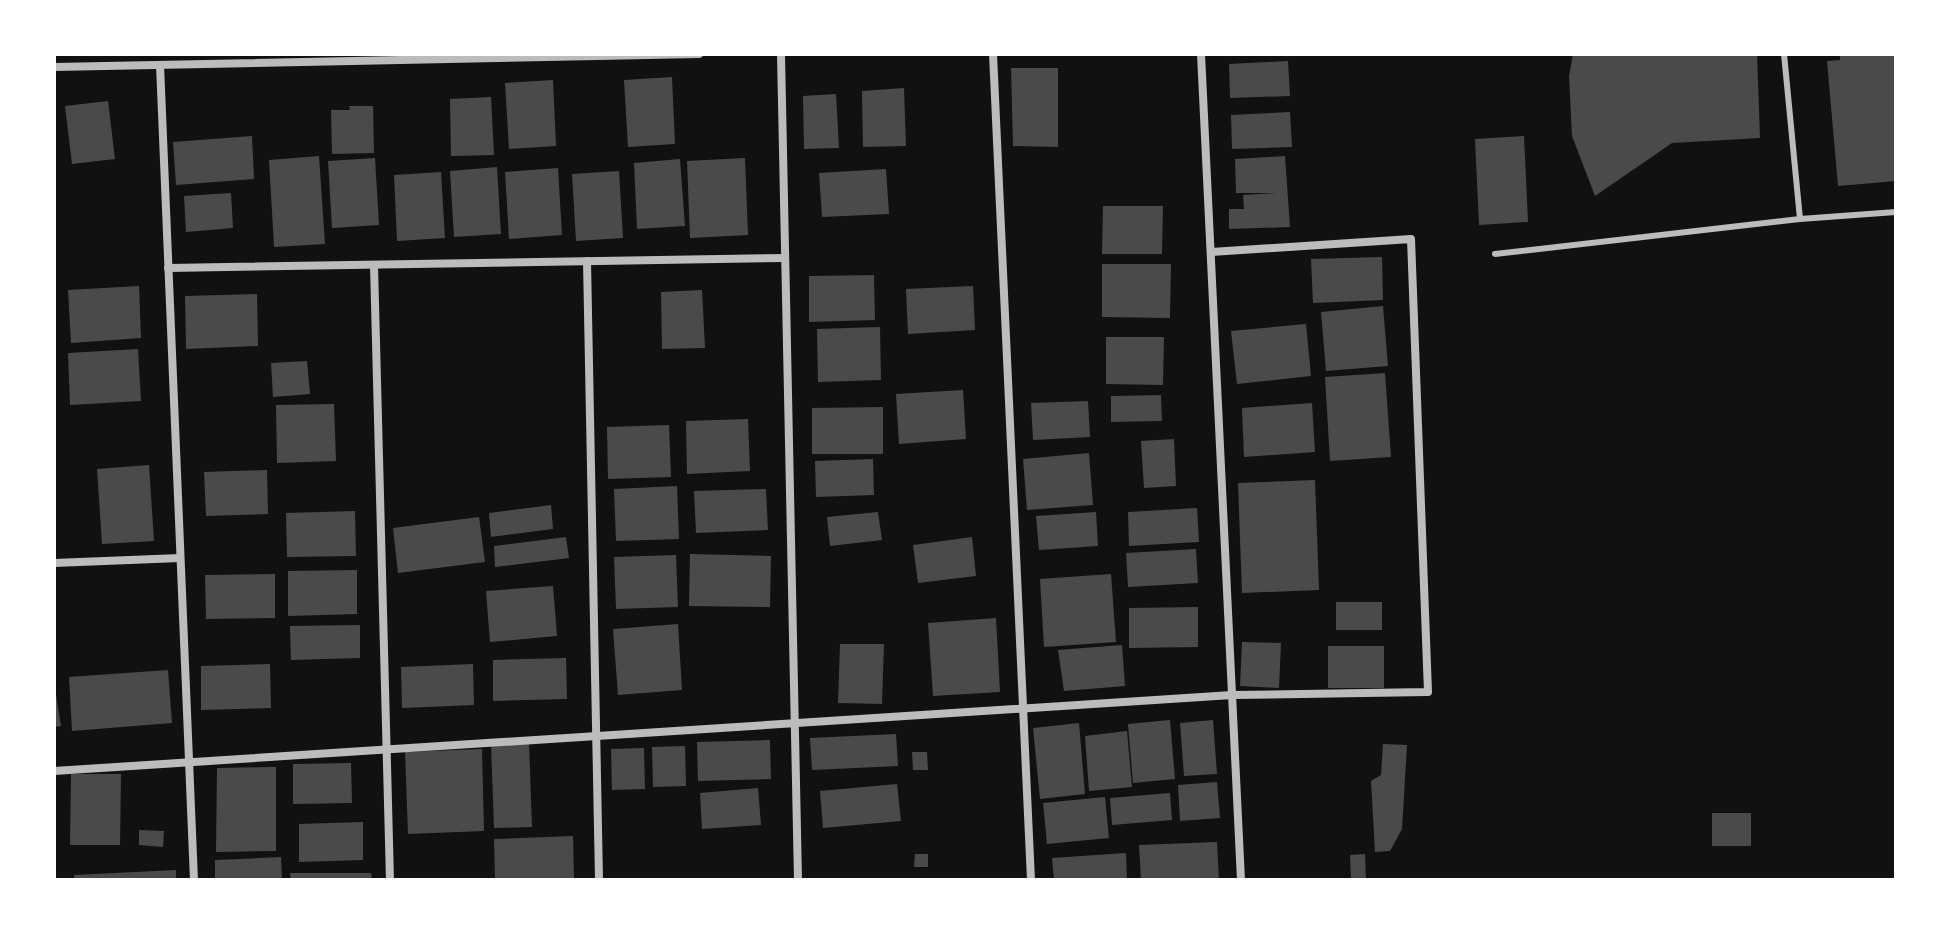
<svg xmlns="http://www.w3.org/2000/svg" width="1950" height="934" viewBox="0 0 1950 934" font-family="Jost,sans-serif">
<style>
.building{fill:#4a4a4a}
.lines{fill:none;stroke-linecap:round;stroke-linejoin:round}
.service{stroke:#bcbcbc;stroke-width:6}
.minor{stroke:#bcbcbc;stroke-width:8}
</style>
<rect width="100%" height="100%" fill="#111"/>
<g class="building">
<path d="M1573 54H1757L1760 138 1672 143 1595 196 1572 136 1569 76Z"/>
<path d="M1840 54H1896V181L1838 186 1827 61 1840 60Z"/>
<path d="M1288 61 1290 96 1230 98 1229 64Z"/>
<path d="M1011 68H1058V147L1013 146Z"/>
<path d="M672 77 675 144 628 147 624 80Z"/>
<path d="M553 80 556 146 509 149 505 83Z"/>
<path d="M904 88 906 146 863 147 862 91Z"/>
<path d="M836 94 839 148 804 149 803 96Z"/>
<path d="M491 97 494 155 451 156 450 99Z"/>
<path d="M108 101 115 159 72 164 65 106Z"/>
<path d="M349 106H373L374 153 332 154 331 110H350Z"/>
<path d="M1290 112 1292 147 1232 149 1231 115Z"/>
<path d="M252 136 254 179 176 185 173 142Z"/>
<path d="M1524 136 1528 222 1479 225 1475 139Z"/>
<path d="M319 156 325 244 274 247 269 160Z"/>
<path d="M1285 156 1290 227 1229 229V209H1244L1243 195 1277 193H1236L1235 159Z"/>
<path d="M375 158 379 225 332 228 328 161Z"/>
<path d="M745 158 748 235 690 238 687 161Z"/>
<path d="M680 159 685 226 637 229 634 163Z"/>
<path d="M497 167 501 234 454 237 450 171Z"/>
<path d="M558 168 562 235 509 239 505 172Z"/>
<path d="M886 169 889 214 822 217 819 173Z"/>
<path d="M619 171 623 238 576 241 572 174Z"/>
<path d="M441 172 445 238 397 241 394 175Z"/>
<path d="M231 193 233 228 186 232 184 196Z"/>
<path d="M1103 206H1163L1162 254H1102Z"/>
<path d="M1382 257 1383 300 1313 303 1311 259Z"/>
<path d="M1102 264H1171L1170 318 1102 317Z"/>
<path d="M874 275 875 320 809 322V276Z"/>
<path d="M139 286 141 338 71 343 68 290Z"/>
<path d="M973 286 975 330 908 334 906 289Z"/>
<path d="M702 290 705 348 662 349 661 292Z"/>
<path d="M257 294 258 346 186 349 185 296Z"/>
<path d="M1383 306 1388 366 1326 371 1321 312Z"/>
<path d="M1306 324 1311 376 1237 384 1231 331Z"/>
<path d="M880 327 881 380 818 382 817 329Z"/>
<path d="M1106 337H1164L1163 385 1106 384Z"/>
<path d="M138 349 141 401 70 405 68 353Z"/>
<path d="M307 361 310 394 273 397 271 363Z"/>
<path d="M1385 373 1391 457 1330 461 1325 377Z"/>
<path d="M963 390 966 439 899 444 896 394Z"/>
<path d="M1161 395 1162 421 1111 422V396Z"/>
<path d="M1088 401 1090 437 1033 440 1031 403Z"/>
<path d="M1312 403 1315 452 1244 457 1242 408Z"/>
<path d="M334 404 336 461 277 463 276 405Z"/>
<path d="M883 407V454H812V408Z"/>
<path d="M748 419 750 471 687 474 686 421Z"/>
<path d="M669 425 671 477 608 479 607 427Z"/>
<path d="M1174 439 1176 486 1144 488 1141 441Z"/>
<path d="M1089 453 1093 505 1027 510 1023 459Z"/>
<path d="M873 459 874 495 816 497 815 461Z"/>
<path d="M149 465 154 541 102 544 97 469Z"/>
<path d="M267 470 268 514 206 516 204 472Z"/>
<path d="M1315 480 1319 590 1242 593 1238 483Z"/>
<path d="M677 486 679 539 616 541 614 489Z"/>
<path d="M766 489 768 530 696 533 694 491Z"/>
<path d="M551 505 553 529 491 537 489 513Z"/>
<path d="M1197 508 1199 542 1129 546 1128 512Z"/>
<path d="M355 511 356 556 287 557 286 513Z"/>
<path d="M878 512 882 540 830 546 827 517Z"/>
<path d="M1096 512 1098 546 1039 550 1036 516Z"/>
<path d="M479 517 485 562 398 573 393 528Z"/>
<path d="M566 537 569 558 495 567 494 546Z"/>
<path d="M972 537 976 576 918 583 913 545Z"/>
<path d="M1196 549 1198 583 1128 587 1126 553Z"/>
<path d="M690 554 771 556 770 607 689 606Z"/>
<path d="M676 555 678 607 616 609 614 557Z"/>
<path d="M357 570V614L288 616V571Z"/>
<path d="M275 574V618L206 619 205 575Z"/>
<path d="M1111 574 1116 642 1044 647 1040 579Z"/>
<path d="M553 586 557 636 490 642 486 591Z"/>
<rect x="1336" y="602" width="46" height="28"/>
<path d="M1198 607V647L1129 648V608Z"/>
<path d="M996 618 1000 692 933 696 928 623Z"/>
<path d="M678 624 682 690 618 695 613 629Z"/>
<path d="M360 625V658L291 660 290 626Z"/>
<path d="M1242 642 1281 643 1279 688 1240 686Z"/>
<path d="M840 644H884L882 704 838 703Z"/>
<path d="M1122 645 1125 686 1064 691 1058 650Z"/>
<rect x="1328" y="646" width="56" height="42"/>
<path d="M566 658 567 699 493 701V660Z"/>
<path d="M270 664 271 708 201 710V666Z"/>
<path d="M473 664 474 705 402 708 401 667Z"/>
<path d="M168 670 172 723 72 731 69 677Z"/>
<path d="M54 682 61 726 54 727Z"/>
<path d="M1170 720 1175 779 1133 783 1128 724Z"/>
<path d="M1213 720 1217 774 1184 776 1180 723Z"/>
<path d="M1079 723 1085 794 1040 799 1033 728Z"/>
<path d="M1127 731 1132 787 1089 791 1085 736Z"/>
<path d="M896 734 898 766 812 770 810 738Z"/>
<path d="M770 740 771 779 698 781 697 742Z"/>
<path d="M529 743 532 827 494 828 491 745Z"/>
<path d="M1383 744 1407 745 1402 829 1390 851 1375 852 1371 781 1381 775Z"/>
<path d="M685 746 686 786 653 787 652 747Z"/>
<path d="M644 748 645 789 612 790 611 749Z"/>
<path d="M482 749 484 831 408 834 405 752Z"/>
<path d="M912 752H927L928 770H913Z"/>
<path d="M351 763 352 803 293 804V764Z"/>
<path d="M276 767V851L216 852 217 768Z"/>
<path d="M71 774H121L120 845H70Z"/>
<path d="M1217 782 1220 818 1180 821 1178 785Z"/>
<path d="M897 784 901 821 823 828 820 791Z"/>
<path d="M758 788 761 825 702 829 700 793Z"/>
<path d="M1170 793 1172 820 1112 825 1110 798Z"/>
<path d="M1105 797 1109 838 1047 844 1043 803Z"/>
<rect x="1712" y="813" width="39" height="33"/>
<path d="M363 822V860L299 862V824Z"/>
<path d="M139 830 164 831 163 847 139 845Z"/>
<path d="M573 836 574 878 495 880 494 839Z"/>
<path d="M1217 842 1219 880H1141L1139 845Z"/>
<path d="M1126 853 1127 880H1054L1052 858Z"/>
<path d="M915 854H928V867H914Z"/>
<path d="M1365 854 1366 880H1351L1350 855Z"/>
<path d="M281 857 282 880H215V860Z"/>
<path d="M176 870V880H75L74 875Z"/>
<path d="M290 873H371L372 880H291Z"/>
</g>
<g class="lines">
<g class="service">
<path d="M1784 54 1800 219 1896 212"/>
<path d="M1495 254 1800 219"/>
</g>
<g class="minor">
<path d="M781 54 798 880"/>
<path d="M993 54 1031 880"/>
<path d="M1201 54 1241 880"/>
<path d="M160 65 194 880"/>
<path d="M54 67 699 54"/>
<path d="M587 261 599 880"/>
<path d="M374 265 390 880"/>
<path d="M168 268 785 258"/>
<path d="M54 563 180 558"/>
<path d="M54 771 1232 695 1428 692 1411 239 1211 252"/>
</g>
</g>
<rect width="1950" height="934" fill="none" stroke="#ffffff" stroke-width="112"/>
</svg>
